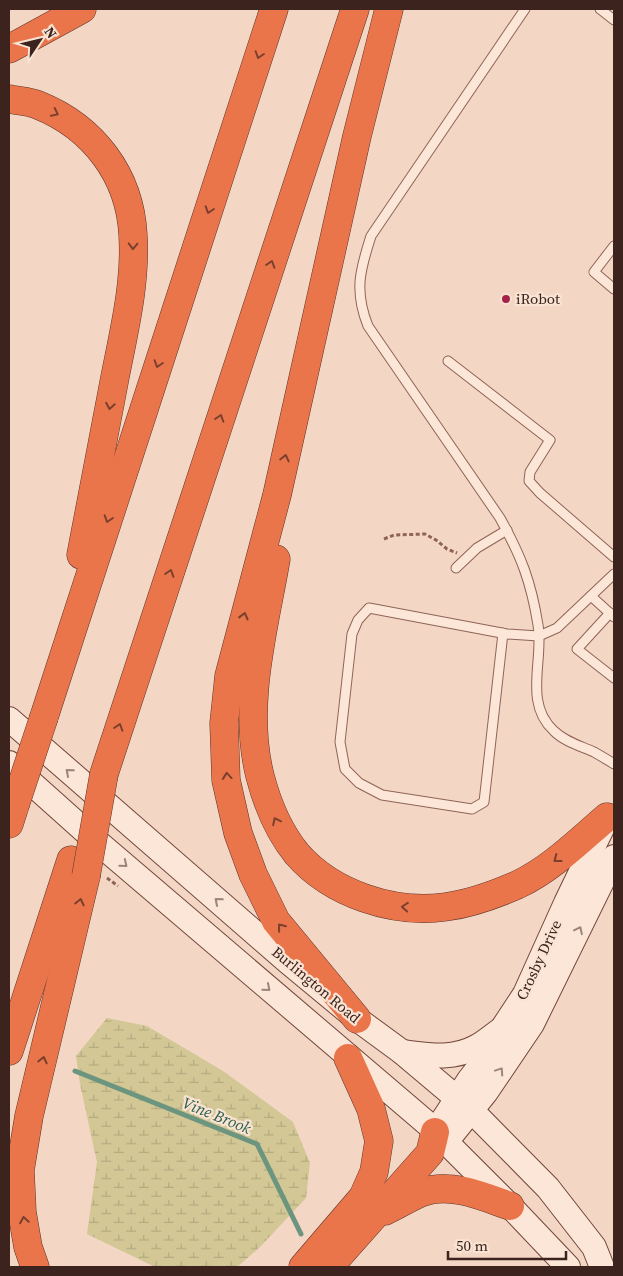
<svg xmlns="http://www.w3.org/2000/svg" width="623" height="1276" viewBox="0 0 623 1276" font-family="'Source Serif 4',serif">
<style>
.wetland{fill:url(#wetland-marsh)}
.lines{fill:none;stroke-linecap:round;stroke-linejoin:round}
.stream{stroke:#6b957e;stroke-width:5}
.service-casing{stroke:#8f6457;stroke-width:11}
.secondary-casing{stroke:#71463b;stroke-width:26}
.motorway-casing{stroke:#5c342c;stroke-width:29}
.path{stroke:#8f6457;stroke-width:3;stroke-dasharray:4 2.5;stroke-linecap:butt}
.service{stroke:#fce6d7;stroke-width:9}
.secondary{stroke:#fce6d7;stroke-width:24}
.motorway{stroke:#ea754b;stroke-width:28}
.motorway-bridge-casing{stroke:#5c342c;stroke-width:29;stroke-linecap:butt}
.motorway-bridge{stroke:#ea754b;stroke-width:28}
.oneway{stroke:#7a402d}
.oneway2{stroke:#9c847a}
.poi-dot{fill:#a42149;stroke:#f9e3d3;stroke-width:2}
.labels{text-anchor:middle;stroke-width:4.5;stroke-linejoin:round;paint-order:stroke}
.poi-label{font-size:15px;fill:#3d231d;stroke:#f9e3d3;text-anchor:start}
.street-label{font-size:15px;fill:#3d231d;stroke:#f9e3d3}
.water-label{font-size:16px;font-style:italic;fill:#2b5f4c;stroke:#f9e3d3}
</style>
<defs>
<pattern id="wetland-marsh" width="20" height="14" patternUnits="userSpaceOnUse" patternTransform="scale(1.25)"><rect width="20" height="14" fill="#d2c795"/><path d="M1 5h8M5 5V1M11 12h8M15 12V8" fill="none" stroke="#b5ab80"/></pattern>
</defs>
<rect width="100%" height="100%" fill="#f3d6c3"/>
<path class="wetland" d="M107 1018 147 1026 223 1071 293 1122 310 1163 306 1198 261 1246 237 1267H155L87 1234 97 1162 80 1084 76 1056Z"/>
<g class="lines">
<path class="stream" d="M75 1071 257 1144 301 1234"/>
<defs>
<g id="service">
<path d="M525 9 371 236C360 270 354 291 368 326L500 518C521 556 531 581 538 625 544 660 523 703 554 731 565 742 581 746 594 752 601 756 608 760 614 764"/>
<path d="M600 9 614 20"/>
<path d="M614 246 594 272 614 289"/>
<path d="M448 361 550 440 530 472 529 481 540 493 614 557"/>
<path d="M456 568 477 548 507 530"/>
<path d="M591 596 614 617"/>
<path d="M610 613 577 649 614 678"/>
<path d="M503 633 484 802 472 809 382 795 359 783 345 769 340 742 352 634 358 620 369 608 507 634 539 636 557 628 614 574"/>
</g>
<g id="secondary">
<path d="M9 719 287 961 357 1019 402 1052 472 1111 548 1188 594 1247 602 1267"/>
<path d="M9 763 95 840 429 1125 510 1206 568 1267"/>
<path d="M402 1052C428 1055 452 1060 476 1047 484 1043 492 1036 499 1031"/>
<path d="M435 1132 469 1080 488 1056 502 1029 525 994 566 903 606 820"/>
<path d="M445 1143 486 1092 532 1024 614 857"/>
</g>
<g id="motorway">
<path d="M9 49 82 9"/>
<path d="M9 99C18 101 29 101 38 105 93 127 130 175 133 235 136 283 124 331 115 377 104 437 92 496 81 555"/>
<path d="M276 559C264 629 242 705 260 776 267 803 279 832 297 854 332 894 393 914 445 907 469 904 494 895 517 885 551 869 579 841 607 817"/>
<path d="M44 717 274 9"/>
<path d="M104 774 355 9"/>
<path d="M9 824 15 805"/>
<path d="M357 1019 276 921 253 874 238 833 226 780 224 723 229 676 277 495 357 136 389 9"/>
<path d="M9 1051 71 860"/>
<path d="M385 1211C398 1205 410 1197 423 1192 451 1182 484 1197 510 1206"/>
<path d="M35 1267 28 1247 22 1212 20 1170 29 1116 86 876"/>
<path d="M303 1267 363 1197 374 1172 379 1141 371 1109 348 1058"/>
<path d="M329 1267 430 1153 435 1132"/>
</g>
</defs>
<use href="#service" class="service-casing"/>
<use href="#secondary" class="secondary-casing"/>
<use href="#motorway" class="motorway-casing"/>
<g class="path">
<path d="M384 539 394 535 425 534 436 540 447 549 457 553"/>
<path d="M107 878 118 886"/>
</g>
<use href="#service" class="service"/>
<use href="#secondary" class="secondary"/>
<use href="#motorway" class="motorway"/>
<defs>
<g id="motorway-bridge">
<path d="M15 805 44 717"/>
<path d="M86 876 104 774"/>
</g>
</defs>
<use href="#motorway-bridge" class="motorway-bridge-casing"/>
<use href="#motorway-bridge" class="motorway-bridge"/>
</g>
<defs><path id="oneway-chevron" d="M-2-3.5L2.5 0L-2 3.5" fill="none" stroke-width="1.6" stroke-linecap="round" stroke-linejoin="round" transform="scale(1.25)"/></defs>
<g class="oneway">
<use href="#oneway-chevron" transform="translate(259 55) rotate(108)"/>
<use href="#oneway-chevron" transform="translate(55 113) rotate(26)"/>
<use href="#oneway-chevron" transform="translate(209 210) rotate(108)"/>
<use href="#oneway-chevron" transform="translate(133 246) rotate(92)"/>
<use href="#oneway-chevron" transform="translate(271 264) rotate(-72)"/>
<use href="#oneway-chevron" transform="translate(158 364) rotate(108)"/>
<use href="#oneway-chevron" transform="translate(110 406) rotate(100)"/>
<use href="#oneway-chevron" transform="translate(220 418) rotate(-72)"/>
<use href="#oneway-chevron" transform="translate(285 458) rotate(-77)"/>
<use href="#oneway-chevron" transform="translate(108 519) rotate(108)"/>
<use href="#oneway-chevron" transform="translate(170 573) rotate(-72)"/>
<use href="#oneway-chevron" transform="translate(244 616) rotate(-76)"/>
<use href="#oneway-chevron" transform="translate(119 727) rotate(-72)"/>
<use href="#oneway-chevron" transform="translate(227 776) rotate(-95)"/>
<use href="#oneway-chevron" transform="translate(276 821) rotate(-116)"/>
<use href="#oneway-chevron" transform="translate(557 859) rotate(143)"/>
<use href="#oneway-chevron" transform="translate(80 902) rotate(-77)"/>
<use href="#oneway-chevron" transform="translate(405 907) rotate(-175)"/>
<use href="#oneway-chevron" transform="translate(281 927) rotate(-128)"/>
<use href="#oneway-chevron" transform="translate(43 1060) rotate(-77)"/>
<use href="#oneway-chevron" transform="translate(24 1220) rotate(-99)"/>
</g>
<g class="oneway2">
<use href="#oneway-chevron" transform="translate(69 772) rotate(-139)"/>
<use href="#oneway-chevron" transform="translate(124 864) rotate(39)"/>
<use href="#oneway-chevron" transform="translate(218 901) rotate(-139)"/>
<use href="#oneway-chevron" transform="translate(579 930) rotate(-64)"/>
<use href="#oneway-chevron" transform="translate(267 988) rotate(41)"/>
<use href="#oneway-chevron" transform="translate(500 1071) rotate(-56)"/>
</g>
<circle class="poi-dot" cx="506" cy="299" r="5"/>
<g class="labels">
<g class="poi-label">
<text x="516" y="304">iRobot</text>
</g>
<g class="street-label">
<text transform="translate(539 960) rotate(-65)" y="5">Crosby Drive</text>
<text transform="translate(316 985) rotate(40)" y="5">Burlington Road</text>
</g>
<g class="water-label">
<text transform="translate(217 1115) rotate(22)" y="6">Vine Brook</text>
</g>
</g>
<rect width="623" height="1276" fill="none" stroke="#3d231d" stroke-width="20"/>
<g transform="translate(40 40) rotate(55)" stroke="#f9e3d3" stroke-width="4" paint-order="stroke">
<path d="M0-4L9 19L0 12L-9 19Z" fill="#3d231d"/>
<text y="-8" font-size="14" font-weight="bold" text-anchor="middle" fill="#3d231d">N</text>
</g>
<path d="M448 1251v8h118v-8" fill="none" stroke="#3d231d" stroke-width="2.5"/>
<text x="456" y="1251" font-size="15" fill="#3d231d" stroke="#f9e3d3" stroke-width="4" paint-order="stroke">50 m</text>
</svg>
